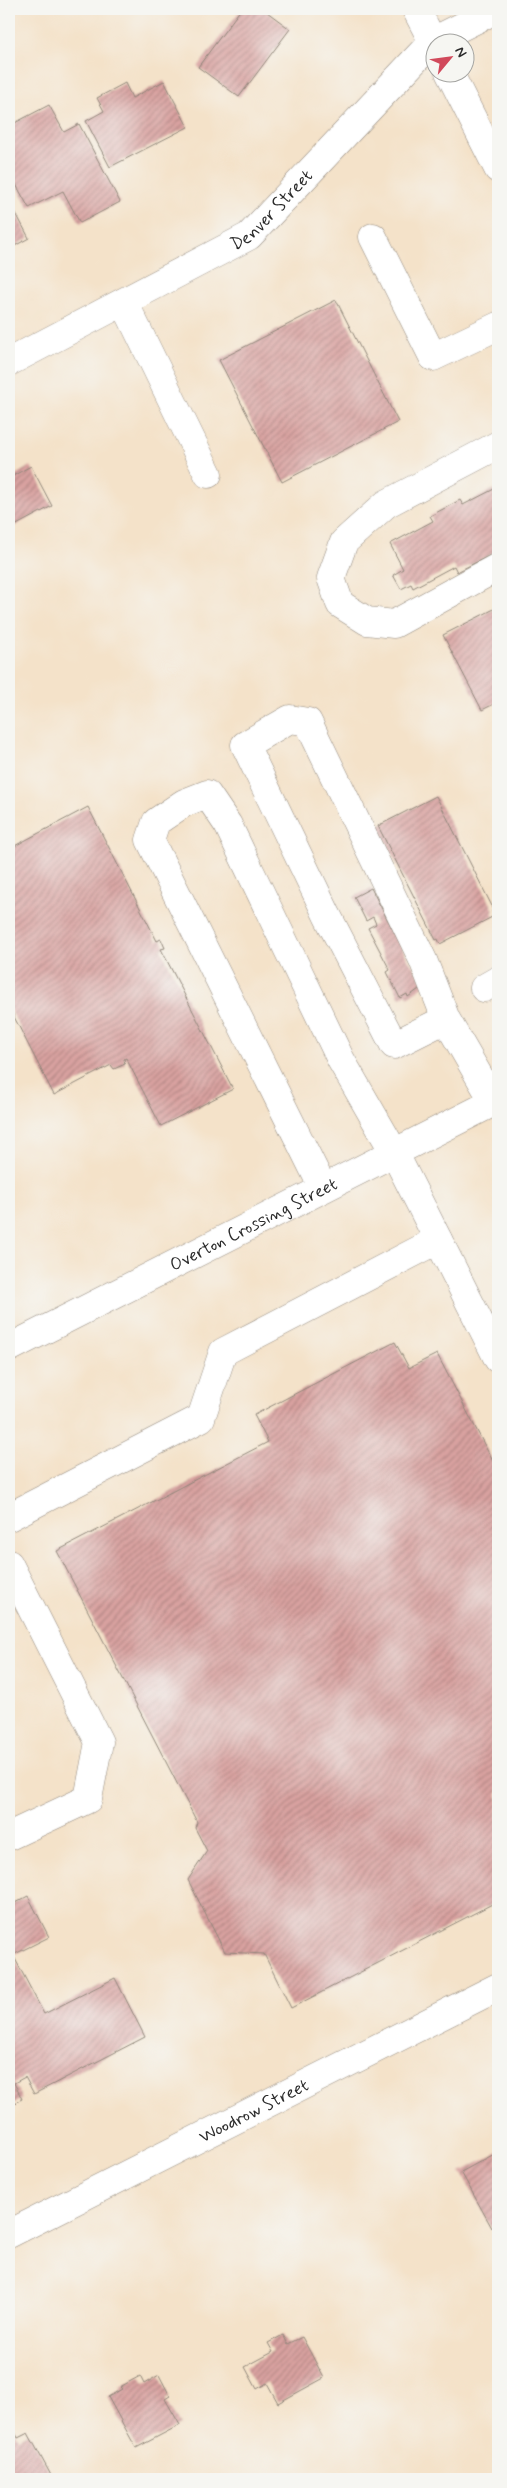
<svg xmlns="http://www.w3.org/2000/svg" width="507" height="2488" viewBox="0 0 507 2488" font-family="Mynerve,sans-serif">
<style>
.building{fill:url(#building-hatch)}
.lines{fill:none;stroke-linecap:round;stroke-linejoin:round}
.minor-casing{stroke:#90867a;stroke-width:29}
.major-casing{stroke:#90867a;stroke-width:29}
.minor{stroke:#fff;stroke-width:28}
.major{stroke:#fff;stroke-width:28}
.labels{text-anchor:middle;stroke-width:5;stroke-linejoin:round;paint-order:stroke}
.street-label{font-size:18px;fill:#2b2b2b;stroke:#f6f6f2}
</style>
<defs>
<pattern id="building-hatch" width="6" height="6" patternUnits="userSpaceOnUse" patternTransform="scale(1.25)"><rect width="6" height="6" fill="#d9a2a0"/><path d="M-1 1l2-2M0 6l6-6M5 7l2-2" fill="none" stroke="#b08483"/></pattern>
</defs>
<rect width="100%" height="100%" fill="#f6f6f2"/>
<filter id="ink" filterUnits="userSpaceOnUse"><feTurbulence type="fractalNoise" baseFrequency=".02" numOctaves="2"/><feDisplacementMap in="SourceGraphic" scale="10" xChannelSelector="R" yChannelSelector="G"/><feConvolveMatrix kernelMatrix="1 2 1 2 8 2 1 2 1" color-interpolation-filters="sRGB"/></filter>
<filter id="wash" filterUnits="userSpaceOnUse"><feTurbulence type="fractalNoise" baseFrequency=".0096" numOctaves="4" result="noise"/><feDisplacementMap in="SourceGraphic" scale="20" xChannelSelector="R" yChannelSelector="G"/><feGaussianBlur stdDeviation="1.12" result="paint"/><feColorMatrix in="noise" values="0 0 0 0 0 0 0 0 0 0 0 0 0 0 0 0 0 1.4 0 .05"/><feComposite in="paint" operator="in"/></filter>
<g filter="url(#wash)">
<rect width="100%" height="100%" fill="#f4e2c9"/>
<g id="blocks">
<g class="building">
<path d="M241 9H263L290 29 239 97 198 67Z"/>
<path d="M164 81 188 127 110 167 86 121 104 111 97 98 125 83 132 98Z"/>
<path d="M49 105 64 132 79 124 120 202 80 223 63 191 29 208 9 172V126Z"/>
<path d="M9 200 29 238 9 249Z"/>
<path d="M336 300 398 422 282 482 219 360Z"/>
<path d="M31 466 52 506 9 529V478Z"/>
<path d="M498 487V551L457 572 454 566 413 588 411 584 401 589 393 575 403 569 390 544 433 521 430 516 460 500 463 505Z"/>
<path d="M498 607V702L482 710 443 635Z"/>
<path d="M436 796 494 910 492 911 494 916 440 944 438 939 436 940 378 826Z"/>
<path d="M88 807 157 941 161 939 165 948 161 949 233 1089 161 1126 126 1058 124 1059 125 1064 114 1069 111 1065 54 1095 9 1007V849Z"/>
<path d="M371 888 409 961 426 984 408 997 407 994 400 998 387 972 390 970 368 928 376 924 373 917 366 921 354 897Z"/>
<path d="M395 1342 409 1368 437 1354 498 1471V1901L291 2008 264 1954 225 1952 188 1880 207 1851 195 1828 197 1822 57 1551 268 1442 254 1415Z"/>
<path d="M28 1896 49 1937 13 1955 44 2014 115 1978 145 2037 34 2094 25 2077 14 2083 22 2099 9 2106V1906Z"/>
<path d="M498 2152V2224L492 2228 461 2172Z"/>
<path d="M283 2335 288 2344 302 2337 324 2378 278 2403 267 2383 257 2389 245 2367 273 2352 268 2343Z"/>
<path d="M159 2375 170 2396 165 2399 180 2425 136 2448 108 2397 122 2389 120 2387 140 2376 144 2384Z"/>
<path d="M15 2432 18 2438 28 2433 53 2479H9V2435Z"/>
</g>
</g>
</g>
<g filter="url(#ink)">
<use href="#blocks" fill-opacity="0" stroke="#90867a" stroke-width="1"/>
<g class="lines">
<defs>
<g id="minor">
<path d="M373 237 433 357 498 326"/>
<path d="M124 302 208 474"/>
<path id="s1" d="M9 362 249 236 433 41 497 9"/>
<path d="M498 445 386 504 344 542 331 578 340 604 367 621 394 624 498 567"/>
<path d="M484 988 498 980"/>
<path d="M446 1019 394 1045 327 915 245 745 290 719 308 722 423 960 446 1019 494 1102"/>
<path d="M323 1188 150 840 156 822 184 803 207 794 228 825 341 1060 394 1152 498 1359"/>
<path d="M9 1517 201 1418 223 1352 438 1240"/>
<path d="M9 1564 99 1742 88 1799 9 1836"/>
<path id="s2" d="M9 2234 498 1987"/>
</g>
<g id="major">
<path d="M416 9 434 44"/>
<path d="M449 72 498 169"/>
<path id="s3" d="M9 1348 498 1100"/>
</g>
</defs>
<use href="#minor" class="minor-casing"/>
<use href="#major" class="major-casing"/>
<use href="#minor" class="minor"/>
<use href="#major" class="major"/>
</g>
</g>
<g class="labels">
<g class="street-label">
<text dy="6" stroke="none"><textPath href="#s1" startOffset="305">Denver Street</textPath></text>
<text dy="6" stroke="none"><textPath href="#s3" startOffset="274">Overton Crossing Street</textPath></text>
<text dy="6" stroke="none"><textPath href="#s2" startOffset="274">Woodrow Street</textPath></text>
</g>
</g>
<rect width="507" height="2488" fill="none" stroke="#f6f6f2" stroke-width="30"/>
<g transform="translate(450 58) rotate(61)"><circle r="24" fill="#f6f6f2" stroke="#a5a5a2"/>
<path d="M0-4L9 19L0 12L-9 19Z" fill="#d1495b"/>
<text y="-8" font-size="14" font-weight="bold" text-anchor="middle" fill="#2b2b2b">N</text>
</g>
</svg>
